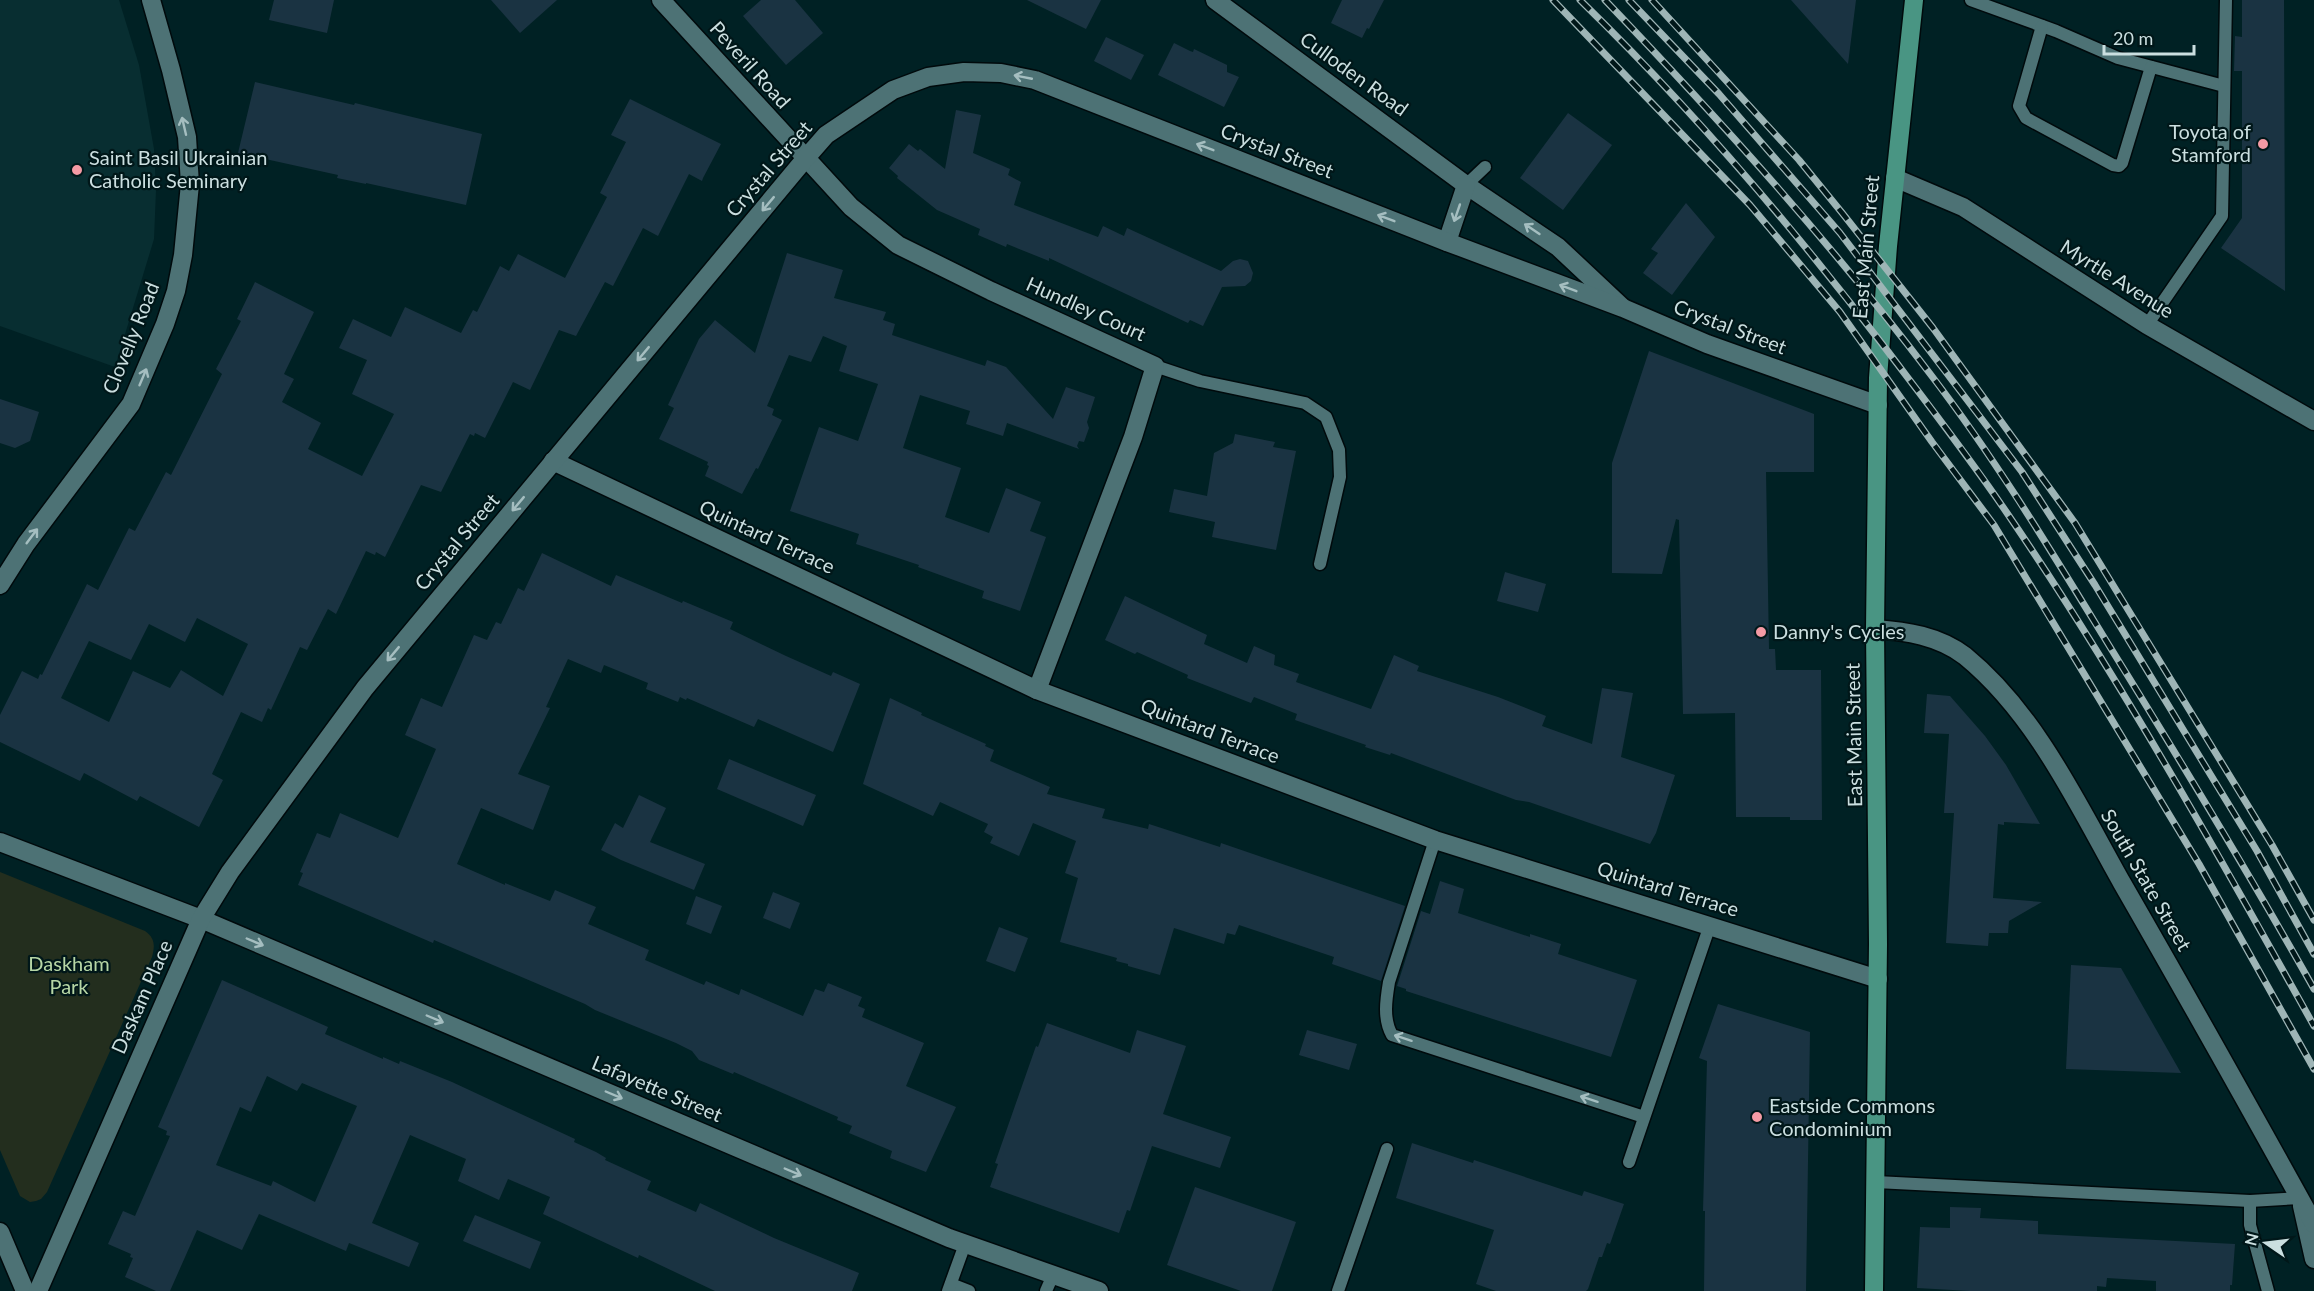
<svg xmlns="http://www.w3.org/2000/svg" width="2314" height="1291" viewBox="0 0 2314 1291" font-family="Lato,sans-serif">
<style>
.built{fill:#082e31}
.green{fill:#232e1e}
.building{fill:#1a3342;fill-rule:evenodd}
.lines{fill:none;stroke-linecap:round;stroke-linejoin:round}
.lane-casing{stroke:#000a0c;stroke-width:15}
.street-casing{stroke:#000a0c;stroke-width:21}
.secondary-casing{stroke:#000a0c;stroke-width:21}
.primary-casing{stroke:#000a0c;stroke-width:21}
.lane{stroke:#4d7275;stroke-width:12}
.street{stroke:#4d7275;stroke-width:18}
.secondary{stroke:#4d7275;stroke-width:18}
.primary{stroke:#499583;stroke-width:18}
.rail-casing{stroke:#9eb5b6;stroke-width:7}
.rail{stroke:#001719;stroke-width:4.5;stroke-dasharray:14;stroke-linecap:butt}
.oneway{stroke:#a5bec0}
.poi-dot{fill:#f49aa4;stroke:#001719;stroke-width:2}
.labels{text-anchor:middle;stroke-width:4.5;stroke-linejoin:round;paint-order:stroke}
.street-label{font-size:20px;fill:#cbdfe0;stroke:#001719}
.poi-label{font-size:20px;fill:#cbdfe0;stroke:#001719;text-anchor:start}
.park-label{font-size:20px;fill:#b6d6a5;stroke:#001719}
</style>
<rect width="100%" height="100%" fill="#002124"/>
<path class="built" d="M0 0H119L139 65 154 149 156 190 154 239 115 367 0 326Z"/>
<path class="green" d="M0 872 145 931C155 938 155 946 152 957L47 1192 41 1199 36 1201 30 1202 20 1196 0 1150Z"/>
<g class="building">
<path d="M274 0H334L327 33 269 20Z"/>
<path d="M491 0H557L520 33Z"/>
<path d="M761 0H795L823 33 786 65 743 16Z"/>
<path d="M1027 0H1101L1086 29Z"/>
<path d="M1342 0H1384L1369 29 1367 28 1362 38 1331 23Z"/>
<path d="M1791 0H1856L1848 64Z"/>
<path d="M2242 0H2284L2285 291 2221 248 2242 218V71H2234L2235 36 2242 37Z"/>
<path d="M1106 37 1144 55 1131 80 1094 61Z"/>
<path d="M1174 43 1190 51 1193 52 1194 49 1227 65V72L1239 77 1224 107 1158 75Z"/>
<path d="M255 82 354 105 355 103 482 134 466 205 366 183V184L337 178 338 175 238 153Z"/>
<path d="M630 99 721 144 703 178 702 181 689 174 658 236 643 228 613 286 605 282 576 336 559 330 530 390 513 382 485 438 475 433 474 436 470 434 441 492 421 485 385 557 376 552 375 555 366 551 336 614 328 609 307 650 300 647 271 710 268 708 262 722 241 712 212 774 223 780 199 827 140 796 137 801 84 773 80 781 0 742V715L22 671 38 679 40 674 42 675 87 584 98 590 129 528 135 531 166 472 171 475 222 374 216 369 241 321 237 319 255 282 314 312 284 374 294 379 282 402 321 423 308 449 362 476 394 414 352 394 367 360 339 348 353 319 391 337 405 307 461 333 473 310 477 312 500 266 509 271 518 254 565 278 607 197 600 193 626 142 611 135ZM197 618 248 644 223 696 181 670 170 688 133 671 109 722 61 698 89 641 131 660 149 624 185 642Z"/>
<path d="M956 110 981 115 973 153 1010 169 1008 175 1021 182 1014 205 1098 237 1103 226 1124 236 1127 228 1221 271 1233 261 1240 259 1248 261 1253 273 1251 281 1245 286 1222 287 1203 326 1190 320 1188 323 1049 258V261L1007 244 1006 247 978 235 980 229 937 210 897 178 898 176 889 168 909 144 918 151 920 149 945 169Z"/>
<path d="M1568 113 1612 145 1563 210 1520 178Z"/>
<path d="M1686 203 1715 237 1672 295 1643 273 1658 253 1651 249Z"/>
<path d="M787 253 843 270 834 298 886 312 883 320 895 324 892 335 985 366 987 360 1006 367 1053 419 1066 387 1095 397 1087 422 1089 428 1084 442 1079 441 1077 446 1079 449 1007 423 1003 436 966 424 970 411 920 395 903 448 961 468 945 517 989 533 1006 488 1041 502 1030 531 1046 537 1020 611 982 598 984 591 918 567 919 565 856 544 859 534 790 511 819 427 858 441 878 384 839 371 847 346 823 336 811 362 789 355 767 406 774 409 772 415 782 420 758 469 756 468 742 494 705 476 709 466 707 465 708 462 659 439 674 408 668 405 699 339 715 320 755 353Z"/>
<path d="M1649 351 1814 414V472H1766L1769 649H1775L1776 670H1821L1822 820H1790V817H1736L1735 713 1683 714 1679 520 1676 519 1662 574 1612 573V463Z"/>
<path d="M0 399 39 412 30 441 15 448 0 443Z"/>
<path d="M1235 434 1275 442 1273 447 1296 451 1276 550 1212 537 1215 522 1169 512 1174 489 1207 496 1214 453 1233 443Z"/>
<path d="M542 553 611 586 616 575 682 603 683 601 733 622 730 629 786 656 831 676 833 672 860 684 833 752 758 719 754 727 687 698 686 700 680 697 678 702 646 689 648 683 604 665 601 673 568 659 546 707 550 708 518 774 550 786 533 830 481 808 457 864 505 885V883L550 901 555 890 596 907 588 924 649 950 645 960 704 985 706 981 739 995 741 989 803 1016 815 989 824 992 828 983 862 997 858 1006 865 1009 862 1017 924 1043 906 1086 956 1107 926 1172 890 1158 892 1151 849 1133 852 1126 837 1120 838 1117 734 1072 733 1074 699 1060 692 1051 676 1043 595 1010 585 1004 434 940 433 943 298 885 303 873 300 872 317 833 330 838 340 813 398 838 436 749 405 735 421 698 442 707 474 635 487 640 496 622 501 624 518 588 524 591Z"/>
<path d="M1505 572 1546 584 1538 612 1497 601Z"/>
<path d="M1125 596 1207 635 1204 644 1247 663 1254 646 1275 655 1274 665 1299 674 1296 682 1371 709 1394 655 1419 666 1417 671 1498 697 1546 716 1542 726 1592 744 1602 688 1633 693 1621 757 1675 775 1656 833 1650 844 1529 802 1516 800 1391 753 1390 755 1365 747 1366 745 1295 720 1297 714 1254 697 1251 703 1187 678 1188 675 1137 652 1135 654 1105 640Z"/>
<path d="M1927 694 1950 696 1985 736 2006 765 2040 824 2004 822V825L1998 824 1993 898 2042 902 2009 921 2008 933H1989L1988 946 1946 943 1954 813H1944L1949 734 1924 733Z"/>
<path d="M890 698 922 713 921 715 986 744 985 746 994 750 990 761 1050 787 1047 794 1105 809 1102 818 1148 829 1149 824 1220 847 1221 843 1405 906 1381 981 1332 964 1334 957 1239 925 1235 935 1227 933 1224 944 1174 928 1160 975 1128 966V964L1116 961 1117 958 1060 942 1078 878 1065 873 1076 841 1033 823 1019 856 990 843 993 837 984 832 988 824 940 802 933 816 863 784Z"/>
<path d="M729 759 816 795 803 826 717 789Z"/>
<path d="M639 795 666 808 650 842 705 864 694 890 621 860 601 850 615 823 623 828Z"/>
<path d="M1440 881 1464 889 1458 913 1530 937V934L1561 944 1558 954 1637 980 1611 1057 1406 991V989L1397 986 1421 911 1430 914Z"/>
<path d="M773 892 800 903 790 929 763 918Z"/>
<path d="M696 896 722 906 711 934 686 924Z"/>
<path d="M999 927 1028 938 1015 972 986 961Z"/>
<path d="M2071 965 2121 968 2181 1073 2066 1069Z"/>
<path d="M222 980 328 1027 325 1034 383 1059V1057L399 1064 400 1061 452 1082 575 1139 574 1142 596 1152 606 1158 605 1160 651 1181 647 1190 696 1212 700 1203 774 1238 859 1273 852 1291H715L639 1255 638 1258 543 1214 550 1197 508 1179 499 1200 458 1181 466 1159 410 1135 372 1223 419 1243 409 1267 349 1243 346 1251 259 1214 242 1250 197 1230 170 1291H156L125 1277 133 1258 130 1257 131 1254 108 1244 123 1211 135 1216 170 1136 166 1135 167 1131 158 1127ZM267 1076 297 1091 302 1083 357 1106 315 1202 273 1181 271 1186 216 1165 240 1107 251 1112Z"/>
<path d="M1718 1004 1810 1032 1806 1291H1704L1705 1211H1703L1707 1061 1699 1058Z"/>
<path d="M1047 1023 1130 1053 1137 1030 1186 1046 1163 1114 1231 1137 1220 1168 1152 1146 1130 1211 1127 1210 1119 1233 990 1187 998 1164 995 1163 1036 1046 1038 1047Z"/>
<path d="M1307 1030 1357 1044 1349 1070 1299 1055Z"/>
<path d="M1412 1143 1473 1163 1474 1160 1582 1196 1584 1191 1624 1204 1610 1244 1607 1243 1602 1257H1599L1588 1289 1586 1291H1496L1476 1284 1494 1230 1396 1198Z"/>
<path d="M1195 1187 1296 1222 1272 1291H1241L1167 1265Z"/>
<path d="M1950 1207 1981 1208 1980 1218 2038 1221V1234L2235 1244 2232 1285H2230V1291H2156V1281L2107 1278 2106 1287 2097 1286V1291H1970L1917 1288 1920 1227 1950 1228Z"/>
<path d="M475 1215 541 1242 530 1269 463 1241Z"/>
</g>
<g class="lines">
<defs>
<g id="lane">
<path d="M1971 0 2056 31 2118 58 2224 86"/>
<path d="M2042 26 2019 106 2026 118 2113 165 2119 166 2122 163 2151 67"/>
<path d="M1466 185 1485 167"/>
<path d="M2147 325 2222 216 2226 0"/>
<path d="M1155 366 1200 381 1305 403 1326 417 1339 450 1340 477 1320 564"/>
<path d="M1435 840 1389 982C1386 1000 1383 1019 1392 1035L1644 1117"/>
<path d="M1629 1162 1710 925"/>
<path d="M1876 1182 2250 1201 2300 1198"/>
<path d="M2250 1201V1225L2268 1291"/>
<path d="M951 1284 969 1291"/>
<path d="M948 1291 965 1244"/>
<path d="M1046 1291 1053 1275"/>
<path d="M1338 1291 1387 1149"/>
</g>
<g id="street">
<path d="M661 0 851 207 898 245 991 291 1155 366 1133 437 1037 690"/>
<path d="M1215 0 1466 185 1558 247 1622 307"/>
<path d="M1447 242 1466 185"/>
<path d="M553 461 1037 690 1435 840 1878 979"/>
<path d="M0 585 26 544 131 404 165 324 176 291 183 255 190 184 187 137 171 70 151 0"/>
<path d="M2302 1206 2314 1259"/>
</g>
<g id="secondary">
<path d="M1895 178 1963 207 2147 325 2314 421"/>
<path d="M1875 629C1906 631 1939 636 1965 656 2036 714 2078 805 2122 883 2187 996 2251 1110 2314 1224"/>
<path d="M0 842 201 919 949 1238 1099 1291"/>
<path d="M0 1232 25 1291"/>
<path d="M38 1291 201 919 230 872 365 688 805 159 826 135 893 90 928 77 964 72 1001 73 1035 80 1447 242 1623 308 1707 344 1878 405"/>
</g>
<path id="primary" d="M1874 1291 1878 944 1875 629 1878 378 1888 246 1914 0"/>
</defs>
<use href="#lane" class="lane-casing"/>
<use href="#street" class="street-casing"/>
<use href="#secondary" class="secondary-casing"/>
<use href="#primary" class="primary-casing"/>
<use href="#lane" class="lane"/>
<use href="#street" class="street"/>
<use href="#secondary" class="secondary"/>
<use href="#primary" class="primary"/>
<defs>
<g id="rail">
<path d="M1553 0 1750 205 1840 312 1932 442 1994 525 2199 864 2314 1069"/>
<path d="M1580 0C1691 108 1792 226 1886 349 1927 403 1969 457 2007 513 2119 677 2217 852 2314 1026"/>
<path d="M1605 0C1720 120 1831 243 1931 375 1997 461 2053 554 2110 647 2180 760 2249 873 2314 989"/>
<path d="M1629 0 1719 94 1840 233 2022 472 2095 585 2257 851 2314 954"/>
<path d="M1652 0 1799 160 1843 214 1933 328 2075 523 2272 845 2314 920"/>
</g>
</defs>
<use href="#rail" class="rail-casing"/>
<use href="#rail" class="rail"/>
</g>
<defs><path id="oneway-shaft" d="M-6 0H5M1.5-3L5.5 0L1.5 3" fill="none" stroke-width="1.6" stroke-linecap="round" stroke-linejoin="round" transform="scale(1.5)"/></defs>
<g class="oneway">
<use href="#oneway-shaft" transform="translate(1023 77) rotate(-169)"/>
<use href="#oneway-shaft" transform="translate(184 126) rotate(-103)"/>
<use href="#oneway-shaft" transform="translate(1205 147) rotate(-159)"/>
<use href="#oneway-shaft" transform="translate(768 204) rotate(130)"/>
<use href="#oneway-shaft" transform="translate(1457 213) rotate(109)"/>
<use href="#oneway-shaft" transform="translate(1386 218) rotate(-159)"/>
<use href="#oneway-shaft" transform="translate(1532 229) rotate(-146)"/>
<use href="#oneway-shaft" transform="translate(1568 288) rotate(-159)"/>
<use href="#oneway-shaft" transform="translate(643 354) rotate(130)"/>
<use href="#oneway-shaft" transform="translate(143 377) rotate(-67)"/>
<use href="#oneway-shaft" transform="translate(518 504) rotate(130)"/>
<use href="#oneway-shaft" transform="translate(32 536) rotate(-53)"/>
<use href="#oneway-shaft" transform="translate(393 654) rotate(130)"/>
<use href="#oneway-shaft" transform="translate(255 942) rotate(23)"/>
<use href="#oneway-shaft" transform="translate(435 1019) rotate(23)"/>
<use href="#oneway-shaft" transform="translate(1403 1038) rotate(-162)"/>
<use href="#oneway-shaft" transform="translate(614 1095) rotate(23)"/>
<use href="#oneway-shaft" transform="translate(1589 1099) rotate(-162)"/>
<use href="#oneway-shaft" transform="translate(793 1172) rotate(23)"/>
</g>
<g class="poi-dot">
<circle cx="2263" cy="144" r="6"/>
<circle cx="77" cy="170" r="6"/>
<circle cx="1761" cy="632" r="6"/>
<circle cx="1757" cy="1117" r="6"/>
</g>
<g class="labels">
<g class="street-label">
<text transform="translate(750 65) rotate(48)" y="7">Peveril Road</text>
<text transform="translate(1354 74) rotate(36)" y="7">Culloden Road</text>
<text transform="translate(1277 151) rotate(21)" y="7">Crystal Street</text>
<text transform="translate(769 169) rotate(-49)" y="7">Crystal Street</text>
<text transform="translate(1866 247) rotate(-85)" y="7">East Main Street</text>
<text transform="translate(2117 279) rotate(32)" y="7">Myrtle Avenue</text>
<text transform="translate(1086 309) rotate(24)" y="7">Hundley Court</text>
<text transform="translate(1730 327) rotate(21)" y="7">Crystal Street</text>
<text transform="translate(131 338) rotate(-68)" y="7">Clovelly Road</text>
<text transform="translate(767 537) rotate(25)" y="7">Quintard Terrace</text>
<text transform="translate(457 542) rotate(-50)" y="7">Crystal Street</text>
<text transform="translate(1210 731) rotate(21)" y="7">Quintard Terrace</text>
<text transform="translate(1854 735) rotate(-91)" y="7">East Main Street</text>
<text transform="translate(2146 880) rotate(60)" y="7">South State Street</text>
<text transform="translate(1668 889) rotate(17)" y="7">Quintard Terrace</text>
<text transform="translate(142 997) rotate(-66)" y="7">Daskam Place</text>
<text transform="translate(657 1089) rotate(23)" y="7">Lafayette Street</text>
</g>
<g class="poi-label">
<text x="2251" y="139" text-anchor="end">Toyota of<tspan x="2251" dy="23">Stamford</tspan></text>
<text x="89" y="165">Saint Basil Ukrainian<tspan x="89" dy="23">Catholic Seminary</tspan></text>
<text x="1773" y="639">Danny's Cycles</text>
<text x="1769" y="1113">Eastside Commons<tspan x="1769" dy="23">Condominium</tspan></text>
</g>
<g class="park-label">
<text x="69" y="971">Daskham<tspan x="69" dy="23">Park</tspan></text>
</g>
</g>
<g transform="translate(2266 1243) rotate(284)" stroke="#001719" stroke-width="4.5" paint-order="stroke">
<path d="M0-4.5L10 22L0 15L-10 22Z" fill="#cbdfe0"/>
<text y="-9" font-size="16" font-weight="bold" text-anchor="middle" fill="#cbdfe0">N</text>
</g>
<path d="M2104 45v9h90v-9" fill="none" stroke="#cbdfe0" stroke-width="3"/>
<text x="2113" y="45" font-size="18" fill="#cbdfe0" stroke="#001719" stroke-width="4.5" paint-order="stroke">20 m</text>
</svg>
